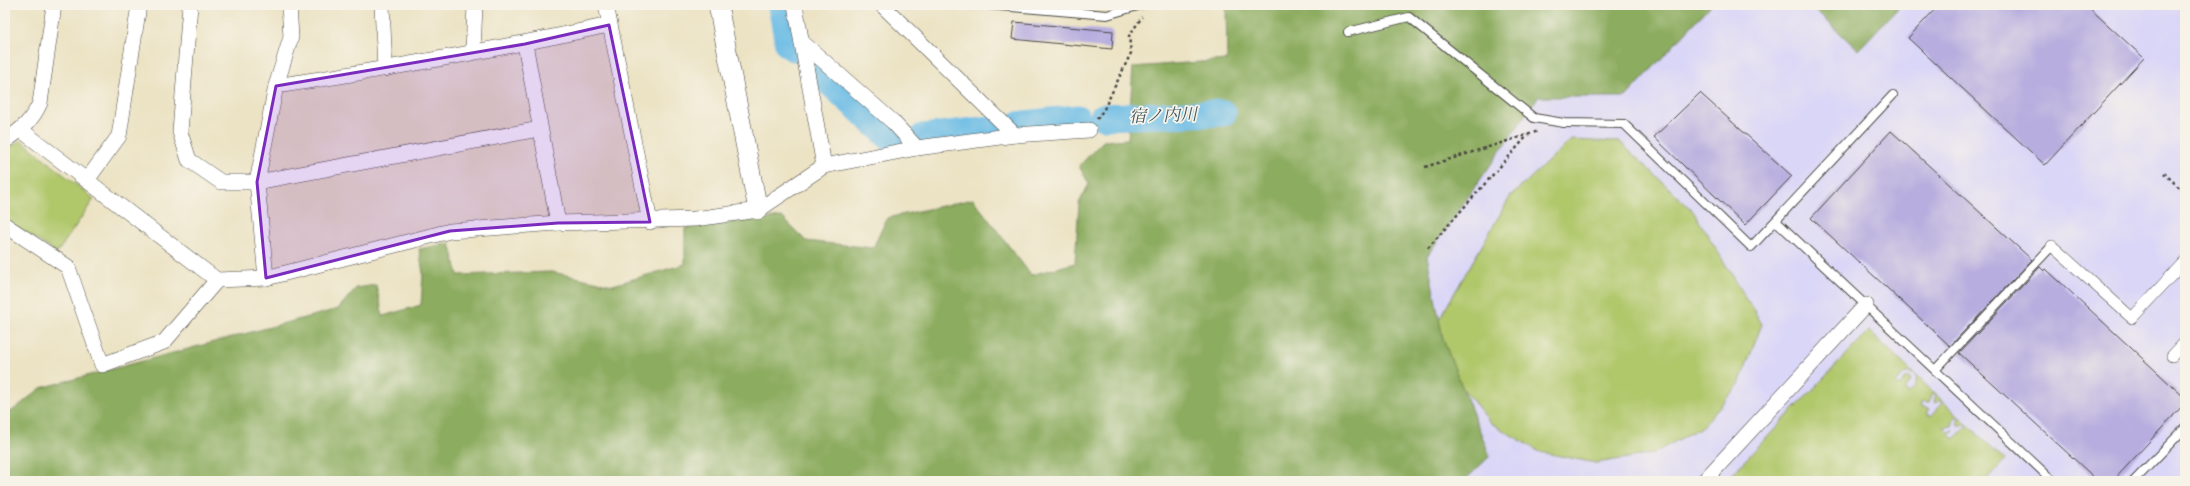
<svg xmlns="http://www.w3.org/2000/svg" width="2190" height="486" viewBox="0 0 2190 486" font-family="'Old Standard TT','Noto Serif JP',serif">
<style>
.built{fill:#dad6f7}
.green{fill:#b0c76b;stroke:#6e794b;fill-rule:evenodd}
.forest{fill:#8cac5f;stroke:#5c6c45}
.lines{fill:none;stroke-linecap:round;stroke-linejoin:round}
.river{stroke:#69bbe5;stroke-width:27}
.building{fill:#b7addf}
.service-casing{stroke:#484742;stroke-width:10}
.pedestrian-casing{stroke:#484742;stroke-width:12}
.minor-casing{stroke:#484742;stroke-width:16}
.tertiary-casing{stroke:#484742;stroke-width:20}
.path{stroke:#484742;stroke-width:2.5;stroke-dasharray:3 3;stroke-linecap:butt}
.service{stroke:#fff;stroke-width:8}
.pedestrian{stroke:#fff;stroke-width:11}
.minor{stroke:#fff;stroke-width:15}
.tertiary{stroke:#fff;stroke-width:19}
.marked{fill:#7b2cbf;fill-opacity:0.2;stroke:#7b2cbf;stroke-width:3;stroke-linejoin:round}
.labels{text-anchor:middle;stroke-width:3.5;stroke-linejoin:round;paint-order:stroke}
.water-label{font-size:17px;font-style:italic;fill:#3e5663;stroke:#f7f3e8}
</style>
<rect width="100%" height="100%" fill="#f7f3e8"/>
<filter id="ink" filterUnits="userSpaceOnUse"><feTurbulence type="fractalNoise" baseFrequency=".025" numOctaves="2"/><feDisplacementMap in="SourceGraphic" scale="8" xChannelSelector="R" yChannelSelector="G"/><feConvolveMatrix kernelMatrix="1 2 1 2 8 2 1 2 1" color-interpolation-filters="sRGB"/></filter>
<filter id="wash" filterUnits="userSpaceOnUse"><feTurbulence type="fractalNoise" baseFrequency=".012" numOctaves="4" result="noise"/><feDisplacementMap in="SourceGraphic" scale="16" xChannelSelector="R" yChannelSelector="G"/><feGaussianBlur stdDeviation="0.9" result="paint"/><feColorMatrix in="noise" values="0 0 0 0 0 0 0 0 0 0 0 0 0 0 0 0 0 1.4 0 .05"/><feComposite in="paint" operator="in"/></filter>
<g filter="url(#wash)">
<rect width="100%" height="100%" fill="#ece3c4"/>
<path class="built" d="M1425 5H2185V481H1464L1490 456 1443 339 1413 248Z"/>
<g class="green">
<path d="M21 140 94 199 57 253 7 220 5 151Z"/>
<path d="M1571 140 1620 142 1693 211 1762 324 1739 384 1702 427 1652 454 1596 463 1540 452 1491 423 1455 379 1436 325 1510 197Z"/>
<path d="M1869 331 2005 460 1986 481H1725ZM1909 372 1916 377C1918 385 1913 388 1908 393L1904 390 1911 380 1907 377 1899 387 1896 383 1904 374ZM1931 393 1935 396 1934 402 1936 403 1939 400 1943 403 1931 416 1927 413 1930 409 1920 407 1922 402 1929 403ZM1955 416 1959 418 1957 425 1960 427 1963 423 1966 426 1955 439 1950 435 1954 431 1949 432 1944 427 1952 426Z"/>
</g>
<g class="forest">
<path d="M1226 5H1711L1626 97H1538L1427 256 1443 339 1490 456 1464 481H5V413L12 411 41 388 338 309 356 288 376 285 383 316 421 305 423 273 419 249 450 243 458 275 552 272 613 285 685 264V228L782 217 806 241 873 248 887 218 973 199 1031 275 1075 263 1079 203 1089 184 1079 166 1103 141 1128 139 1133 67 1227 60Z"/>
<path d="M1810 5H1901L1858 50Z"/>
</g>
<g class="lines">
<g class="river">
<path d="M781 5 788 44 793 48"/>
<path d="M818 72 894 141"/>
<path d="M1103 117 1223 113"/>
<path d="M1018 125 1077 118"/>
<path d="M923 137 991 129"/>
</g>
</g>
<g id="blocks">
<g class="building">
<path d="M1939 5H2086L2144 58 2045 165 1908 38Z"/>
<path d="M1014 22 1113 31 1112 49 1012 39Z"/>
<path d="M1700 93 1792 176 1745 225 1654 137Z"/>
<path d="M1891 131 2032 260 1950 346 1811 218Z"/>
<path d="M2040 267 2044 271 2046 269 2185 398V403L2113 481H2098L1959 353Z"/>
</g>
</g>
</g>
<g filter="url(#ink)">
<use href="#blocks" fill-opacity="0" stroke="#484742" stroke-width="1"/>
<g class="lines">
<defs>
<g id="service">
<path d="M988 5 1107 15 1141 5"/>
<path d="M1348 32 1409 17 1534 118 1564 123 1624 124 1751 247 1893 95"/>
<path d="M1776 221 2053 481"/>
<path d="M1935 370 2052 246"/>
<path d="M2134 481 2185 428"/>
</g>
<g id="pedestrian">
<path d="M2052 246 2132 318 2185 261"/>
<path d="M2172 356 2185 342"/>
</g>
<g id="minor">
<path d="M190 5 180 132 189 160 221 182H257L539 129"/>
<path d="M382 5 385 69"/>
<path d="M606 5 650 222"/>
<path d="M795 5 824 166"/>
<path d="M882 5 1015 135"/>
<path d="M803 43 893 122 917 148"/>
<path d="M525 44 558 223"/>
<path d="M473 52 475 5"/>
<path d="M276 86C388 69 499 49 609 25"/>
<path d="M21 130 217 280 266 278 450 231 558 223 695 219 758 210 824 166 917 148 1015 135 1089 130"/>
<path d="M5 141C21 130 32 121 40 103L54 5"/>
<path d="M87 180 119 136 139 5"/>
<path d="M5 225 68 267 102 365 164 342 217 280"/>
<path d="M266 278 257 182 276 86 291 37 289 5"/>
<path d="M1704 481 1866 305"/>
</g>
<path id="tertiary" d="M718 5 758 210"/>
</defs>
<use href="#service" class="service-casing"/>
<use href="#pedestrian" class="pedestrian-casing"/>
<use href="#minor" class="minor-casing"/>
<use href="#tertiary" class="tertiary-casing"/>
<g class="path">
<path d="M1097 119 1104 109 1131 53 1129 36 1142 17"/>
<path d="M1425 167 1539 131"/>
<path d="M2164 173 2185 193"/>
<path d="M1428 248 1528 135"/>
</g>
<use href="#service" class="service"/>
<use href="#pedestrian" class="pedestrian"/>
<use href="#minor" class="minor"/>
<use href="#tertiary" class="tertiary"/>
</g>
</g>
<path class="marked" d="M609 25 650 222 558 223 450 231 266 278 257 182 276 86 525 44Z"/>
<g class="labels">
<g class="water-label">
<text transform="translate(1163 115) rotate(-2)" y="6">宿ノ内川</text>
</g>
</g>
<rect width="2190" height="486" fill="none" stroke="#f7f3e8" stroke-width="20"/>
</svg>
